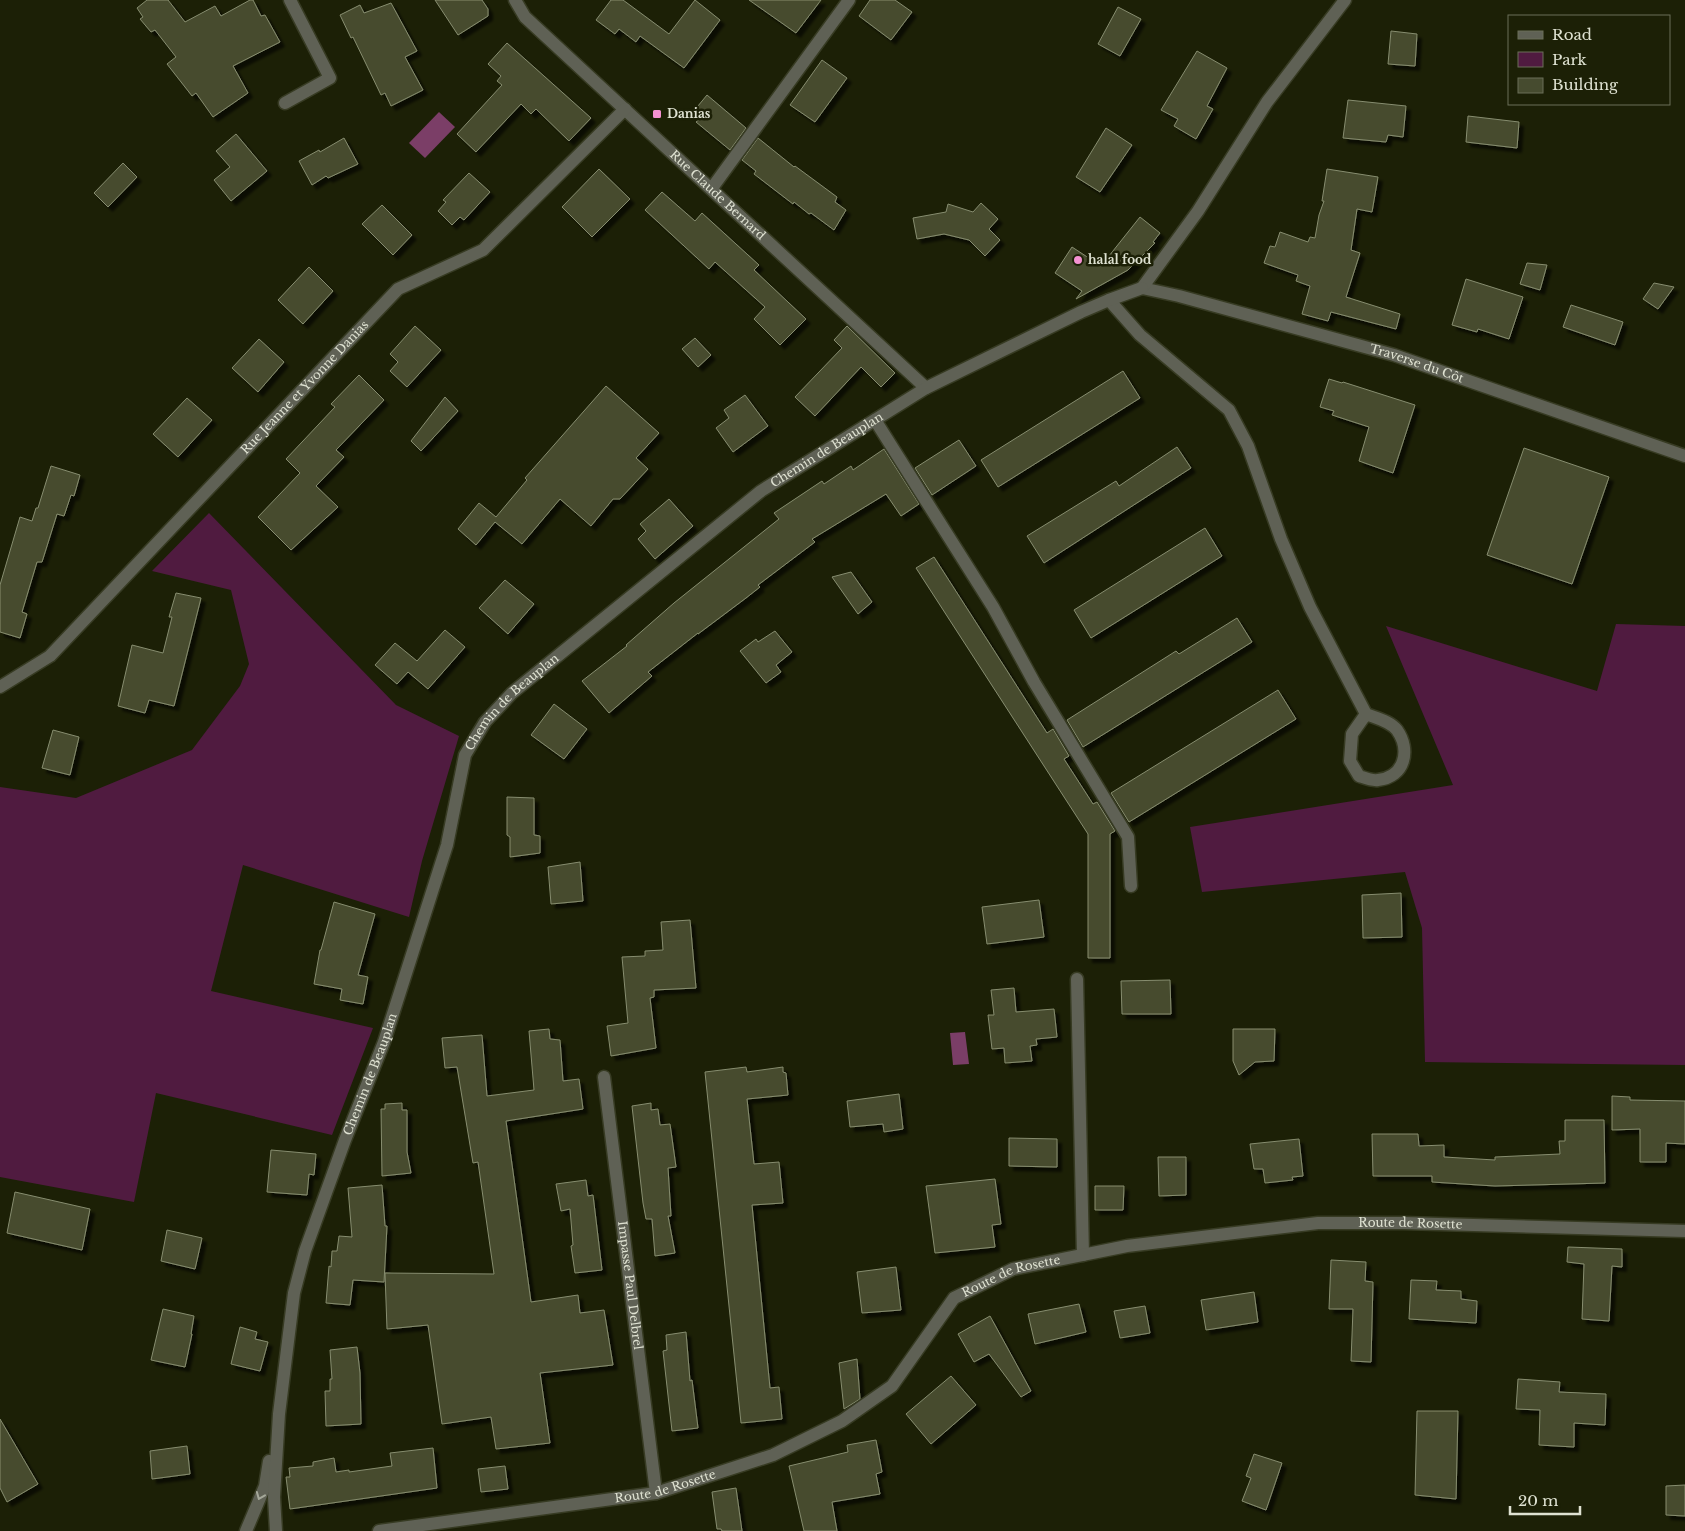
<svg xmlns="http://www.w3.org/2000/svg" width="1685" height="1531" viewBox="0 0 1685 1531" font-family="'Libre Baskerville',serif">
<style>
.green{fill:#501b40}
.water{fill:#7b3e67}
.building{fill:#464b2f;stroke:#878d6f;filter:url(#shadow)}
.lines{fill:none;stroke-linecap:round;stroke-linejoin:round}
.minor-casing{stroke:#373b23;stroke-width:15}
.minor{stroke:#5f6155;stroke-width:12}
.oneway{stroke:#a5a89a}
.poi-dot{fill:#f591d2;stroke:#1c2006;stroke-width:2}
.labels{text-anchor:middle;stroke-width:5;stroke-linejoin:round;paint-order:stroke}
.poi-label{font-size:12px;font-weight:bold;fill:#dfe2d2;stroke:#1c2006;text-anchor:start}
.street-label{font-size:12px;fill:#dfe2d2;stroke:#1c2006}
</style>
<defs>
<filter id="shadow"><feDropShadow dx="4.5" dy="4.5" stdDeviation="1" flood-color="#0009"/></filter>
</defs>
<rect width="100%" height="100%" fill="#1c2006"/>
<g class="green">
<path d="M209 513 396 705 459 736 422 861 409 917 243 865 211 991 373 1028 332 1135 156 1093 134 1202 0 1177V787L76 798 192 750 240 686 249 664 231 590 152 571Z"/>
<path d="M1616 624 1685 626V1065L1425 1062 1422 928 1405 872 1202 892 1190 827 1453 785 1386 626 1597 691Z"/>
</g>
<g class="water">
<path d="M439 112 455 127 425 158 409 143Z"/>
<path d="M965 1032 969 1064 953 1065 950 1033Z"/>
</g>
<g class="building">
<path d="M147 0H168L185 22 215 6 221 16 250 0H253L261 16 265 15 280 42 233 66 248 93 213 117 196 93 192 96 167 64 176 57 155 30 151 32 140 19 143 17 137 8Z"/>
<path d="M435 0H482L488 9V16L458 35Z"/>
<path d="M611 0H623L669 34 695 0 720 20 684 68 640 36 636 42 619 29 615 34 596 20Z"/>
<path d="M749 0H821L796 33Z"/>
<path d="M870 0H895L912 12 891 40 859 16Z"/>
<path d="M391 3 417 51 405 57 423 90 391 106 385 93 381 95 353 37 351 38 340 15 360 5 364 13Z"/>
<path d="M1118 7 1141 19 1120 56 1098 44Z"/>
<path d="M1391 31 1417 34 1415 66 1388 64Z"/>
<path d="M507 43 591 118 569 141 536 109 531 114 521 104 476 152 457 134 502 85 497 81 501 76 488 64Z"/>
<path d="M1197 51 1227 68 1207 106 1213 109 1196 139 1174 126 1178 119 1161 110Z"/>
<path d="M822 60 847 78 815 122 790 105Z"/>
<path d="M707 95 746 128 730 150 696 122 700 119 693 112Z"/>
<path d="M1348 100 1406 106 1403 137 1388 135 1386 142 1343 138Z"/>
<path d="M1468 116 1519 122 1517 148 1466 142Z"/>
<path d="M1106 128 1132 145 1100 192 1076 177Z"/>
<path d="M236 134 267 171 231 201 214 180 230 167 216 151Z"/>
<path d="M344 138 358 164 328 178 326 176 312 185 299 161 319 150 320 152Z"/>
<path d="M758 138 794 167 795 166 837 197 835 202 846 210 834 230 811 213 809 214 794 202 793 204 754 174 756 171 742 160Z"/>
<path d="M123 163 137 177 108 207 94 193Z"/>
<path d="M599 169 630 199 592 237 562 207Z"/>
<path d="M1327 169 1378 177 1372 212 1357 209 1351 250 1360 253 1346 297 1400 314 1396 329 1331 312 1328 321 1302 314 1310 286 1296 281 1298 275 1264 263 1270 246 1275 247 1280 232 1308 242 1310 237 1315 238 1319 215 1324 201H1322Z"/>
<path d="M469 173 490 192 464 220 460 217 452 225 438 211 446 202 443 200Z"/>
<path d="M662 192 695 221 702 213 759 265 754 270 806 319 780 345 754 319 765 307 715 262 709 269 645 210Z"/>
<path d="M981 203 998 219 989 229 1000 240 985 256 969 240 944 234 917 239 913 218 946 212 948 204 973 212Z"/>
<path d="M382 205 412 235 393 255 362 224Z"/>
<path d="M1140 217 1160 233 1153 242 1155 243 1128 270 1076 299 1082 291 1055 273 1072 247 1101 266Z"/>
<path d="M1527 263 1547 265 1540 290 1520 284Z"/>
<path d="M309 267 333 291 303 324 278 300Z"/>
<path d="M1466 279 1523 297 1509 339 1478 329 1477 332 1452 325Z"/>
<path d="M1654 283 1674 287 1658 309 1643 299Z"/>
<path d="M1571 305 1623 322 1615 345 1563 327Z"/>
<path d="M415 326 441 350 407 387 390 371 398 362 390 354Z"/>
<path d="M847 326 895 373 881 387 861 367 815 416 795 397 842 348 834 340Z"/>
<path d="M695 338 711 355 698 367 682 349Z"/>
<path d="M259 339 284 362 258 392 232 368Z"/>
<path d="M1123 371 1140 398 998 487 981 460Z"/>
<path d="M359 375 384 400 336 450 344 457 316 486 338 507 291 550 258 517 300 473 286 459 335 407 331 404Z"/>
<path d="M1329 379 1342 383 1343 382 1415 405 1393 473 1359 461 1369 427 1332 415 1334 411 1320 407Z"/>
<path d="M606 386 659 433 636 458 648 469 620 499H613L591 526 560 499 522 544 495 522 476 545 458 529 479 503 496 517 527 480 525 478Z"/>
<path d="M745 395 768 426 733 452 716 428 729 418 724 410Z"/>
<path d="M445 397 458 411 421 451 411 441Z"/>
<path d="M187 398 212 420 178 457 153 434Z"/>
<path d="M959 440 976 466 932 495 915 468Z"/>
<path d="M1177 447 1191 468 1044 563 1027 536 1116 481 1119 486Z"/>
<path d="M1524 448 1609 477 1572 584 1487 555Z"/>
<path d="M884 449 919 504 901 516 886 494 812 539 815 542 758 585 760 587 746 598 698 634V633L648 672 652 676 609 713 582 681 627 646 626 645 674 603 779 519 774 513 822 481 824 484 851 466 853 470Z"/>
<path d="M51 466 80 475 74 496 71 495 64 516 57 514 42 562H37L22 612 27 614 20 638 0 632V585L20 517 32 521 36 508H38Z"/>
<path d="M669 499 693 526 655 559 638 539 646 531 640 524Z"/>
<path d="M1205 528 1222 556 1091 638 1074 610Z"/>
<path d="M934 557 1047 733 1053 729 1069 756 1064 759 1093 804 1097 802 1115 831 1110 834V958H1088V834L916 568Z"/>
<path d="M851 572 872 602 858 614 832 577Z"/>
<path d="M505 580 534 604 508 634 479 608Z"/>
<path d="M176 593 201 598 174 706 149 700 145 713 118 706 132 645 163 653 172 617H169Z"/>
<path d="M1237 618 1252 642 1083 747 1067 720 1176 651 1179 654Z"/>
<path d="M445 630 465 647 428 689 408 672 397 684 375 665 395 643 417 661Z"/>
<path d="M775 631 792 652 776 665 781 672 766 683 740 651 756 639 758 642Z"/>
<path d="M1278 690 1296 719 1129 822 1111 793Z"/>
<path d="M554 704 587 729 564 759 531 735Z"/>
<path d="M53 730 79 737 70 775 42 768Z"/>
<path d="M507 797 534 798V835L540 836V853L510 857V837L507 835Z"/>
<path d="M580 862 583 901 551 904 548 867Z"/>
<path d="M1401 893 1402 937 1363 938 1362 895Z"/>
<path d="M1039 900 1044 937 987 944 982 907Z"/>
<path d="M334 902 375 914 358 975 368 977 363 1004 340 1000 342 989 314 984 320 950H321Z"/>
<path d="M690 920 696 988 654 990V997L650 998 656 1048 611 1056 607 1026 628 1023 622 957 645 956V951L663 950 661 922Z"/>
<path d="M1170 980 1171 1014H1122L1121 981Z"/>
<path d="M1014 988 1016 1012 1054 1009 1057 1037 1036 1039 1037 1045 1030 1046 1032 1061 1005 1063 1004 1048 992 1049 988 1015H994L991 990Z"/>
<path d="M549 1029 550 1039 560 1040 563 1081 579 1079 583 1109 506 1121 531 1302 578 1295 580 1313 604 1310 613 1365 540 1373 550 1443 496 1449 491 1417 442 1424 428 1325 387 1329 385 1273 494 1274 478 1162 473 1163 457 1067 445 1068 442 1038 482 1035 487 1096 534 1090 529 1031Z"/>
<path d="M1233 1029H1275L1274 1061 1255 1062 1239 1075 1233 1061Z"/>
<path d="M746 1067 747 1072 783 1067V1072L786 1073 788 1095 747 1099 754 1164 779 1162 783 1203 752 1205 770 1388 779 1387 782 1419 741 1423 705 1072Z"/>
<path d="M899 1094 903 1129 884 1132 883 1124 850 1127 847 1101Z"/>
<path d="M1612 1096 1630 1097V1100L1685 1101V1144L1666 1143V1162H1640V1129L1612 1130Z"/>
<path d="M402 1103V1110H407V1152L411 1173 382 1176 381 1109H385V1104Z"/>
<path d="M651 1103V1110L658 1109 660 1125 670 1124 676 1167 668 1168 671 1216H668L675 1253 655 1256 652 1219H646L643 1203 632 1106Z"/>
<path d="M1565 1120H1604L1605 1183 1495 1186 1432 1182V1176H1373L1372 1134H1418L1419 1146 1444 1145V1157L1495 1160V1157L1560 1154 1559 1141H1565Z"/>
<path d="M1009 1138 1057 1139V1167L1009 1166Z"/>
<path d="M1299 1139 1303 1176 1292 1177 1293 1180 1265 1183 1263 1169H1254L1250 1144Z"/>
<path d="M271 1150 316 1154 314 1175 309 1174 307 1195 267 1192Z"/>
<path d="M1158 1157H1186V1195L1159 1196Z"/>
<path d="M995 1179 1001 1224 992 1225 995 1247 935 1253 926 1186Z"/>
<path d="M586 1180 588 1196 593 1195 602 1270 575 1273 571 1246 573 1245 570 1209 561 1211 556 1184Z"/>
<path d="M382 1185 385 1226H387L384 1282 353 1280 350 1305 326 1303 329 1266 331 1267 332 1251H337L339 1236 352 1237 348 1188Z"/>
<path d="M1095 1186H1124L1123 1210H1095Z"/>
<path d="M15 1192 90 1209 82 1250 7 1233Z"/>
<path d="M167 1230 202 1238 195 1269 161 1261Z"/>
<path d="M1568 1247 1622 1249V1267L1612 1266 1609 1321 1582 1319 1584 1264 1567 1262Z"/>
<path d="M1331 1260 1366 1262 1365 1281 1373 1282 1371 1362 1351 1361 1353 1309H1329Z"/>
<path d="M896 1267 901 1310 862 1313 857 1272Z"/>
<path d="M1411 1280 1437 1281 1436 1290 1461 1291V1299L1477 1301 1476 1323 1409 1319Z"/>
<path d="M1254 1292 1258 1322 1206 1330 1201 1300Z"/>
<path d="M1079 1304 1086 1332 1035 1344 1028 1314Z"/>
<path d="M1145 1306 1150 1333 1120 1338 1114 1311Z"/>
<path d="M163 1309 194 1316 191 1334H192L185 1367 151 1360Z"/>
<path d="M990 1316 1031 1391 1021 1397 989 1354 974 1362 958 1334Z"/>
<path d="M240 1327 257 1332 255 1339 268 1342 260 1371 231 1364Z"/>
<path d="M686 1332 690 1381 692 1380 698 1428 672 1431 663 1351 667 1350 666 1335Z"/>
<path d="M357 1347 360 1373 361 1424 326 1426 325 1391H330V1379H332L330 1350Z"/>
<path d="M857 1359 860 1399 844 1409 839 1363Z"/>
<path d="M951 1376 976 1405 931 1444 906 1414Z"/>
<path d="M1518 1379 1560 1382 1559 1392 1606 1394 1605 1425 1574 1423V1447L1539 1445 1540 1410 1516 1409Z"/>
<path d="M1417 1411H1458L1456 1499 1415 1495Z"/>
<path d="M0 1419 38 1484 7 1502 0 1488Z"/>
<path d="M876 1440 882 1472 876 1474 880 1494 832 1502 837 1531H804L789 1466 848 1452 847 1445Z"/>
<path d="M187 1446 190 1474 152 1479 150 1451Z"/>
<path d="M433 1448 437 1488 290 1509 286 1477H290L289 1468 313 1466V1462L334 1458 336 1472 349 1470V1472L392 1466 390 1453Z"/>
<path d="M1254 1454 1282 1463 1266 1510 1242 1501 1251 1478 1246 1476Z"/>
<path d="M505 1466 508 1489 481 1492 478 1469Z"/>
<path d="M1685 1485V1516L1666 1515V1486Z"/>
<path d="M736 1488 742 1531H722L721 1529H717L712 1492Z"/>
</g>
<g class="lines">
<defs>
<g id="minor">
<path id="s1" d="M515 0 525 17 926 388"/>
<path d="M285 103 330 78 290 0"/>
<path d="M712 188 849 0"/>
<path id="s2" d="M1142 288 1179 296 1394 355 1685 456"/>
<path d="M1142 288 1198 211 1267 102 1345 0"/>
<path d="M1109 300 1140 335 1229 410 1248 446 1281 539 1310 607 1366 714 1352 734 1350 761 1359 776C1365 778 1372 781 1378 780 1405 777 1411 750 1397 730 1390 721 1376 718 1366 714"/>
<path d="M875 420 993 607 1034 682 1128 837 1131 886"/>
<path id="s3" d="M0 687 50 656 398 289 483 250 625 109"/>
<path d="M1077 979 1083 1255"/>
<path id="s4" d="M604 1077 656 1493"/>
<path d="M246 1531 265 1486 269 1461"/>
<path id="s5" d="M276 1531 274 1497 279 1414 294 1293 305 1251 345 1140 384 1042 447 845 465 755 485 722 512 693 761 491 926 388 1081 312 1109 300 1142 288"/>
<path id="s6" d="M379 1531 656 1493 773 1455 842 1421 892 1386 954 1298 1013 1269 1127 1246 1318 1223H1404L1685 1231"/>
</g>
</defs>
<use href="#minor" class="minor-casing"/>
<use href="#minor" class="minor"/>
</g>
<defs><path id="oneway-chevron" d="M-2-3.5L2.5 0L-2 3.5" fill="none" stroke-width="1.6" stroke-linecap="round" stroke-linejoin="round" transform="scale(1.25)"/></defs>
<use class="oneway" href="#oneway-chevron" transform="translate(260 1496) rotate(112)"/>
<g class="poi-dot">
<rect x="652" y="109" width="10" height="10" rx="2.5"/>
<circle cx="1078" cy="260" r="5"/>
</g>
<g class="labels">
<g class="poi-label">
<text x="667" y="118">Danias</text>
<text x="1088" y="264">halal food</text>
</g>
<g class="street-label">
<text dy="4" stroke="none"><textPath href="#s1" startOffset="282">Rue Claude Bernard</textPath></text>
<text dy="4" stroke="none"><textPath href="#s2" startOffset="285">Traverse du Côt</textPath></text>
<text dy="4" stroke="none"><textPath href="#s3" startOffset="429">Rue Jeanne et Yvonne Danias</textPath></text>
<text dy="4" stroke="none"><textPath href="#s5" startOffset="1281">Chemin de Beauplan</textPath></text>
<text dy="4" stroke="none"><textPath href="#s5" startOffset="876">Chemin de Beauplan</textPath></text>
<text dy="4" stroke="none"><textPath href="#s5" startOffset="471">Chemin de Beauplan</textPath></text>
<text dy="4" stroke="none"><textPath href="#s6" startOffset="1115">Route de Rosette</textPath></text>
<text dy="4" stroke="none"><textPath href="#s6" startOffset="710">Route de Rosette</textPath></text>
<text dy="4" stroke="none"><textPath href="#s4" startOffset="210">Impasse Paul Delbrel</textPath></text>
<text dy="4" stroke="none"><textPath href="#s6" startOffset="290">Route de Rosette</textPath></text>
</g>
</g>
<rect x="1508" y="15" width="162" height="90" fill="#1c2006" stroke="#6a6e58"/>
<rect x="1518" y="31" width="25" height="8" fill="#5f6155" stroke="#6a6e58"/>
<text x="1552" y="40" font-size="15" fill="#dfe2d2">Road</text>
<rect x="1518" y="52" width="25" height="15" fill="#501b40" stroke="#6a6e58"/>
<text x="1552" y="65" font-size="15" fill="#dfe2d2">Park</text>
<rect x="1518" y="78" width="25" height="15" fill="#464b2f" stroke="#6a6e58"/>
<text x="1552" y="90" font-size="15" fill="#dfe2d2">Building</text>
<path d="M1510 1506v8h70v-8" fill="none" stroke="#dfe2d2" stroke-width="2.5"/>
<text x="1518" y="1506" font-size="15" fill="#dfe2d2" stroke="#1c2006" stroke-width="4" paint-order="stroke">20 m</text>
</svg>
